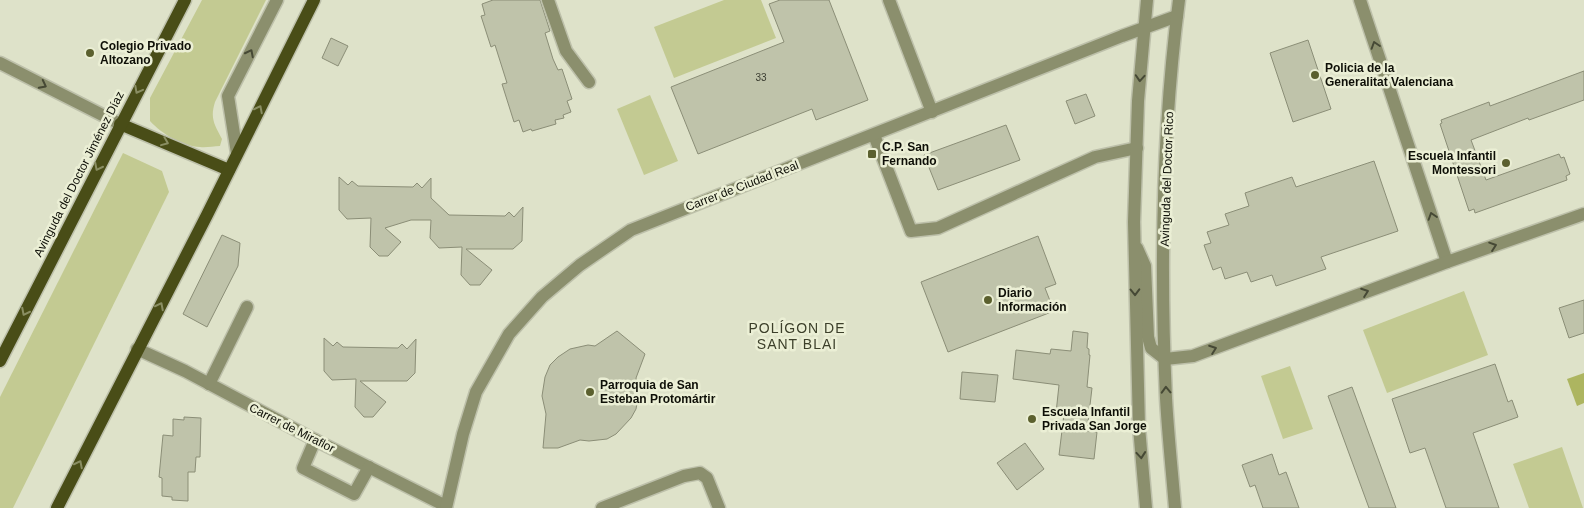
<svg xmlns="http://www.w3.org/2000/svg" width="1584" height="508" viewBox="0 0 1584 508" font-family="Helvetica,sans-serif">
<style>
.green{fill:#c3ca92}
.water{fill:#adb560}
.building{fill:#bfc3aa;stroke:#8b8e77}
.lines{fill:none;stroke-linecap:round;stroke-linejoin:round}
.minor-casing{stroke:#bdc0aa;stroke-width:15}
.major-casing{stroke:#bdc0aa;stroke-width:15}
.minor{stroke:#8b8f6d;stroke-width:12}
.major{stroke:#494d17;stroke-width:12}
.oneway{stroke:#464935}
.oneway2{stroke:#8a8e63}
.poi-dot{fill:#5b602e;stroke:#ebefd5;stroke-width:2}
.labels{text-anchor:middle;stroke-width:5;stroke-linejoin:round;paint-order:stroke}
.number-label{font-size:10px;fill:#3a3c30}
.poi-label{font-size:12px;font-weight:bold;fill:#0e0f07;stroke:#ebefd5;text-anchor:start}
.street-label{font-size:12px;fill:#0e0f07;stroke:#ebefd5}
.neighbourhood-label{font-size:14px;letter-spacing:1px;fill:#3c3f2a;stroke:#ebefd5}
</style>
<rect width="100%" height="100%" fill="#dee2c9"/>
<g class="green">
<path d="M202 0H266L215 102C210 118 214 124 222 139L220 146C213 146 206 148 200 147 182 146 162 134 150 121V98Z"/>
<path d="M724 0H761L776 38 674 78 654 27Z"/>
<path d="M650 95 678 161 644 175 617 109Z"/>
<path d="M123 153 162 171 169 192 13 508H0V397Z"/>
<path d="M1464 291 1488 355 1387 393 1363 330Z"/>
<path d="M1290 366 1313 429 1283 439 1261 376Z"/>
<path d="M1562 447 1583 508H1529L1513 464Z"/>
</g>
<path class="water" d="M1584 373V403L1577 406 1567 379Z"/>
<g class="building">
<path d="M493 0H540L550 31 545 33 553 59 558 70 562 69 572 99 567 101 571 112 563 115 564 118 555 120 556 124 532 131 531 129 523 132 519 120 514 122 502 84 507 83 495 45 491 47 481 16 485 15 482 4Z"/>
<path d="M780 0H829L868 100 816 120 812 109 698 154 671 87 784 42 769 4Z"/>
<path d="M331 38 348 46 338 66 322 58Z"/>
<path d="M1308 40 1331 109 1293 122 1270 53Z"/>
<path d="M1584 71V100L1529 120 1528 118 1471 140 1486 180 1559 154 1561 158 1564 157 1570 174 1566 176 1567 180 1475 213 1474 209 1469 211 1440 124 1442 123 1441 120 1489 102 1490 106Z"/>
<path d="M1086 94 1095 116 1075 124 1066 101Z"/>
<path d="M1006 125 1020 160 938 190 924 155Z"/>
<path d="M1374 161 1398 231 1321 257 1326 269 1276 286 1272 275 1251 282 1247 272 1225 279 1221 267 1213 270 1204 245 1211 243 1207 232 1229 225 1225 214 1249 206 1245 193 1292 177 1296 187Z"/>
<path d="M339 177 348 185 352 181 358 186 413 187 417 183 422 188 431 178V198L449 215 505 216 509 212 514 217 523 207 522 241 513 249H466L492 270 480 285H470L461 275 462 247 439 248 430 238 431 220H411L385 228 401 242 388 256H379L370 247 371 218 347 219 339 210Z"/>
<path d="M222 235 240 243 238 266 207 327 183 314Z"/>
<path d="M1038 236 1056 284 1045 288 1054 311 948 352 921 282Z"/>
<path d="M1584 300V333L1569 338 1559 308Z"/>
<path d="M617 331 645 354 636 378 638 398 636 409 631 418 616 434 607 439 589 441 580 440 558 448H543L546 414 542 396 545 377 550 365 558 357 570 349 588 345 595 346Z"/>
<path d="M1073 331 1088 333 1087 348 1089 349V355H1090L1087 387 1092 388 1087 431 1097 432 1094 459 1059 455 1064 414 1056 413 1059 385 1013 379 1016 350 1050 354 1051 349 1071 351Z"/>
<path d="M324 338 333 346 337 342 343 347 398 348 402 344 407 349 416 339 415 373 407 381H360L386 402 373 417H364L355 407 356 379 332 380 324 371Z"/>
<path d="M1495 364 1508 402 1512 400 1518 417 1473 433 1499 508H1446L1425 448 1410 453 1392 399Z"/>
<path d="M962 372 998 375 995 402 960 399Z"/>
<path d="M1352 387 1396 508H1369L1328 396Z"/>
<path d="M184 417 201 418 200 457H196L195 472H188V501L172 500V497L162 496V478L159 477 163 435 173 436V419L184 420Z"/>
<path d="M1025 443 1044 469 1017 490 997 463Z"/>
<path d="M1272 454 1279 475 1286 472 1299 508H1263L1255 485 1250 487 1242 465Z"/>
</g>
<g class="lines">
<defs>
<g id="minor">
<path d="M548 0 566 51 589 82"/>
<path d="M889 0 932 112"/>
<path d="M1360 0 1447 262"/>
<path d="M0 63 120 124"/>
<path d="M874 135 911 231 938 228 1095 157 1137 148"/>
<path d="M237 153 228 96 277 0"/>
<path d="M1137 248 1145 266 1148 337 1151 348 1165 359"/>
<path d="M137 349 185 371 315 440 446 506"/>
<path d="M1165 359 1193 356 1447 262 1584 214"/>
<path d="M209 384 247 307"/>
<path d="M315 440 303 468 354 494 369 467"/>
<path d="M446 508 463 434 476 392 509 334 542 297 580 265 631 230 1122 36 1177 16"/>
<path d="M602 508 684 476 700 473 707 478 719 508"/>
<path d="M1146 508 1139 427 1134 222 1138 101 1147 0"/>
<path d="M1175 508C1172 471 1168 435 1166 398 1160 266 1162 131 1179 0"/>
</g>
<g id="major">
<path d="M120 124 229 170"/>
<path d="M0 361 185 0"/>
<path d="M57 508 207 215 314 0"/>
</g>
</defs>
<use href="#minor" class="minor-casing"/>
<use href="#major" class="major-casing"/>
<use href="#minor" class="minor"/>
<use href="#major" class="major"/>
</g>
<defs><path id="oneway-chevron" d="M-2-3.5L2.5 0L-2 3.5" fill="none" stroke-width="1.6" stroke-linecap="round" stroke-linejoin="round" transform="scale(1.25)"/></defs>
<g class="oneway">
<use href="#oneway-chevron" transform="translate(1375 45) rotate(-108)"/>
<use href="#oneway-chevron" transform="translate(250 53) rotate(-63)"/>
<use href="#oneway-chevron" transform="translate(1140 78) rotate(94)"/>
<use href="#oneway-chevron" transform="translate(43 85) rotate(27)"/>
<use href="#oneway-chevron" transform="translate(1432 216) rotate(-108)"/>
<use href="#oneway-chevron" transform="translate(1493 246) rotate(-19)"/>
<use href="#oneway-chevron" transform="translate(1135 292) rotate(89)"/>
<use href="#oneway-chevron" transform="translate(1365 292) rotate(-20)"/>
<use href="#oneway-chevron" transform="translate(1213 349) rotate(-20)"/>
<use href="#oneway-chevron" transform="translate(1166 390) rotate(-92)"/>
<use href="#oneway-chevron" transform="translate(1141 455) rotate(85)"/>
</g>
<g class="oneway2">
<use href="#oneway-chevron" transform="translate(138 90) rotate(118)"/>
<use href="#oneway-chevron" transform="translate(259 109) rotate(-63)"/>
<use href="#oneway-chevron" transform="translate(165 142) rotate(22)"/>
<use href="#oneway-chevron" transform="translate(98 167) rotate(117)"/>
<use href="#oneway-chevron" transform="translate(160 306) rotate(-63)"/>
<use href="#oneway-chevron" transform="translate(25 312) rotate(117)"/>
<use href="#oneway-chevron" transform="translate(79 464) rotate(-63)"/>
</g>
<g class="poi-dot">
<circle cx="90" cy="53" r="5"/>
<circle cx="1315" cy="75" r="5"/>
<rect x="867" y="149" width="10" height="10" rx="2.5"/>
<circle cx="1506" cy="163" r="5"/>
<circle cx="988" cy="300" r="5"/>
<circle cx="590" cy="392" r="5"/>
<circle cx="1032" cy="419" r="5"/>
</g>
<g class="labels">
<g class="number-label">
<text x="761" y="81">33</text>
</g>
<g class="poi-label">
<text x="100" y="50">Colegio Privado<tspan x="100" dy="14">Altozano</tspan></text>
<text x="1325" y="72">Policia de la<tspan x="1325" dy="14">Generalitat Valenciana</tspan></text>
<text x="882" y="151">C.P. San<tspan x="882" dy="14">Fernando</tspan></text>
<text x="1496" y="160" text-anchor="end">Escuela Infantil<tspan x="1496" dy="14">Montessori</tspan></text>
<text x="998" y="297">Diario<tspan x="998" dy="14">Información</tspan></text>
<text x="600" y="389">Parroquia de San<tspan x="600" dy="14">Esteban Protomártir</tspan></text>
<text x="1042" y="416">Escuela Infantil<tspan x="1042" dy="14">Privada San Jorge</tspan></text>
</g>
<g class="street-label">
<text transform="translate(79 174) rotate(-63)" y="4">Avinguda del Doctor Jiménez Díaz</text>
<text transform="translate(1167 179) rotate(-88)" y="4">Avinguda del Doctor Rico</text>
<text transform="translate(742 186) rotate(-21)" y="4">Carrer de Ciudad Real</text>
<text transform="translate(292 428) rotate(27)" y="4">Carrer de Miraflor</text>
</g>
<g class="neighbourhood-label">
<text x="797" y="333">POLÍGON DE<tspan x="797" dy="16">SANT BLAI</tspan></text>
</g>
</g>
</svg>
